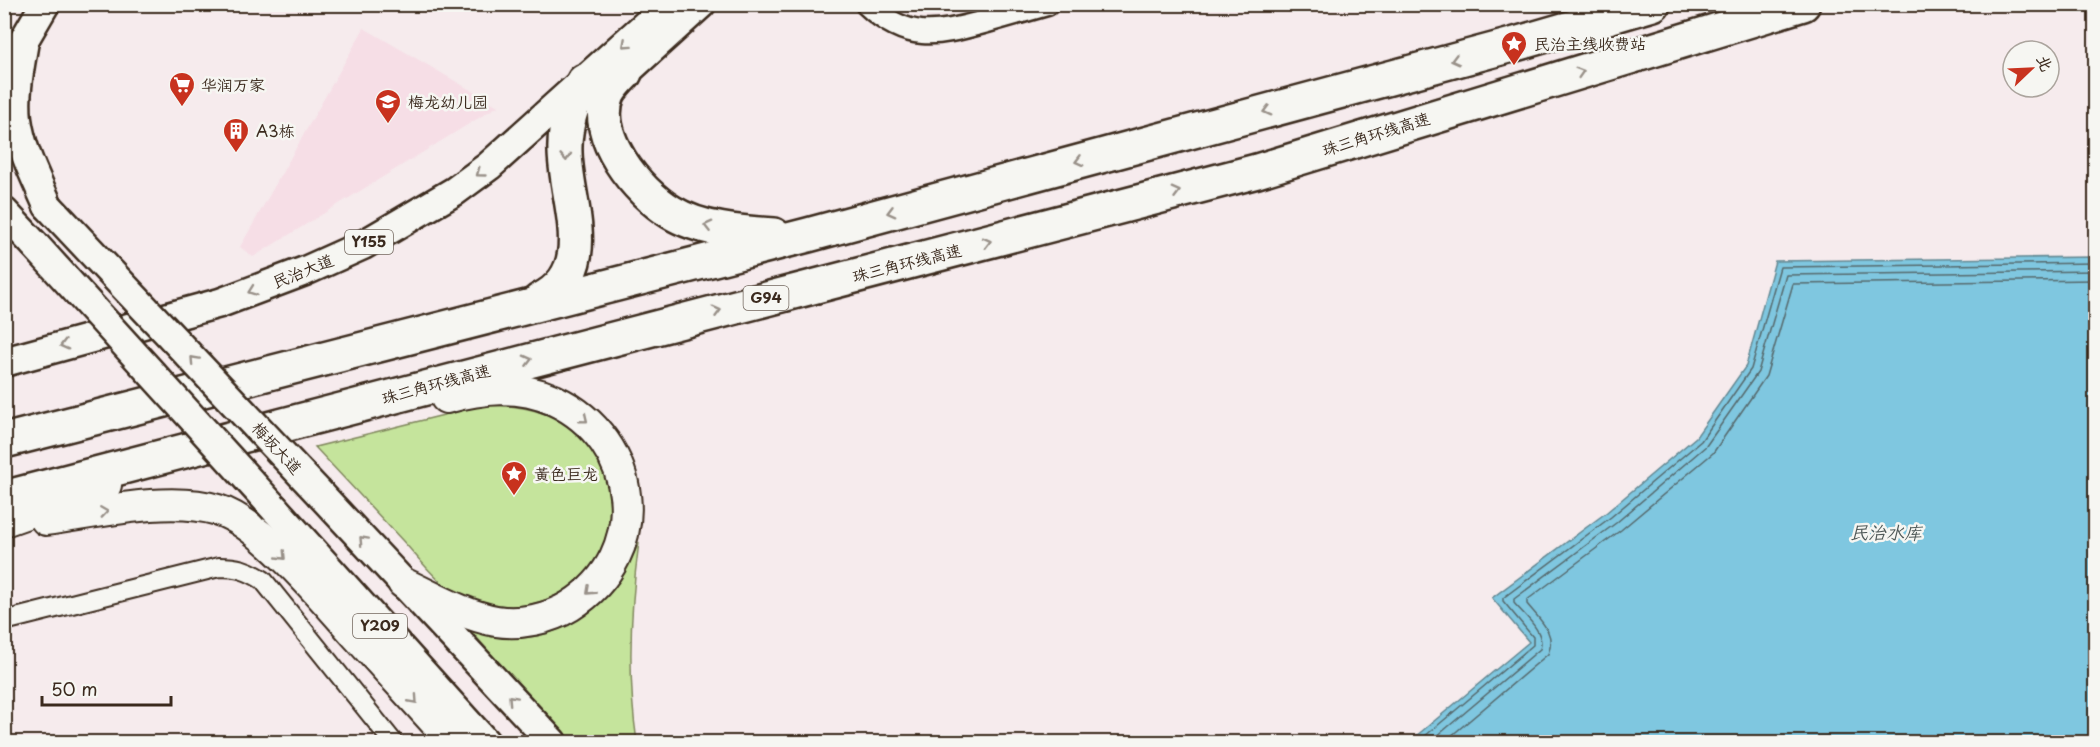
<svg xmlns="http://www.w3.org/2000/svg" width="2100" height="747" viewBox="0 0 2100 747" font-family="'Playpen Sans','LXGW WenKai TC',sans-serif">
<style>
.built{fill:#f6dee6}
.green{fill:#c5e49c;stroke:#80875d;stroke-width:1.5}
.water{fill:#7fc7e0;stroke:#648892;stroke-width:1.5}
.lines{fill:none;stroke-linecap:round;stroke-linejoin:round}
.shore{stroke:#56696c;stroke-width:1.5}
.minor-casing{stroke:#3b2a1e;stroke-width:22}
.tertiary-casing{stroke:#3b2a1e;stroke-width:27}
.primary-casing{stroke:#3b2a1e;stroke-width:33}
.trunk-casing{stroke:#3b2a1e;stroke-width:34}
.motorway-casing{stroke:#3b2a1e;stroke-width:38}
.minor{stroke:#f6f6f2;stroke-width:18}
.tertiary{stroke:#f6f6f2;stroke-width:22}
.primary{stroke:#f6f6f2;stroke-width:28}
.trunk{stroke:#f6f6f2;stroke-width:30}
.motorway{stroke:#f6f6f2;stroke-width:33}
.primary-bridge-casing{stroke:#3b2a1e;stroke-width:33;stroke-linecap:butt}
.primary-bridge{stroke:#f6f6f2;stroke-width:28}
.oneway{stroke:#989088}
.labels{text-anchor:middle;stroke-width:5;stroke-linejoin:round;paint-order:stroke}
.shield{fill:#f6f6f2;stroke:#73675e;stroke-width:1.5}
.shield-label{font-size:15px;font-weight:bold;fill:#3b2a1e}
.poi-label{font-size:16px;fill:#3b2a1e;stroke:#f6f6f2;text-anchor:start}
.street-label{font-size:16px;fill:#3b2a1e;stroke:#f6f6f2}
.water-label{font-size:18px;font-style:italic;fill:#4f5958;stroke:#f6f6f2}
</style>
<rect width="100%" height="100%" fill="#f6ebed"/>
<filter id="ink" filterUnits="userSpaceOnUse"><feTurbulence type="fractalNoise" baseFrequency=".0167" numOctaves="2"/><feDisplacementMap in="SourceGraphic" scale="12" xChannelSelector="R" yChannelSelector="G"/><feConvolveMatrix kernelMatrix="1 2 1 2 8 2 1 2 1" color-interpolation-filters="sRGB"/></filter>
<g filter="url(#ink)">
<path class="built" d="M364 28 498 106 253 257 240 247Z"/>
<g class="green">
<path d="M484 405C512 405 538 408 563 422 624 458 626 553 566 590 549 600 531 607 510 606 491 606 457 595 442 583 428 571 415 554 402 540 373 509 344 478 315 447Z"/>
<path d="M639 542C630 609 627 675 637 742H568L471 631C487 635 504 639 521 638 562 635 601 610 623 575 629 565 634 553 639 542Z"/>
</g>
<path class="water" d="M2095 257V742H1409L1529 642 1492 598 1607 512 1696 437 1746 366 1775 261Z"/>
<g class="lines">
<g class="shore">
<path d="M1418 742 1533 645V637L1503 601V598L1611 517 1701 441 1751 369 1780 267 2096 263"/>
<path d="M1430 742 1540 649C1546 632 1524 615 1514 603V599L1616 523 1706 446 1758 372 1786 275 2096 271"/>
<path d="M1444 742 1548 654C1557 633 1539 619 1527 604V600L1621 530 1713 453 1766 376 1793 284 2096 280"/>
</g>
<defs>
<path id="minor" d="M4 621 219 567C237 567 248 570 263 580L393 742"/>
<path id="tertiary" d="M867 4C907 42 936 35 984 22 1005 16 1026 10 1047 4"/>
<g id="primary">
<path d="M24 41C20 66 14 93 17 119 21 150 36 178 48 206"/>
<path d="M14 57 45 4"/>
<path d="M625 73 701 4"/>
<path d="M4 212 34 244"/>
<path d="M4 362 220 303 305 271 363 245 455 191 489 166 669 4"/>
<path d="M321 495 552 742"/>
<path d="M275 509 485 742"/>
</g>
<g id="trunk">
<path d="M46 520C97 513 168 495 218 510 261 523 324 599 355 634 388 670 420 706 453 742"/>
<path d="M4 521 106 485"/>
<path d="M403 583C432 596 463 615 496 621 520 625 549 619 570 606 653 554 640 440 554 400 519 384 482 388 446 398"/>
</g>
<g id="motorway">
<path d="M625 73C619 79 612 86 608 94 591 137 638 192 671 212 700 230 741 233 774 235"/>
<path d="M540 300C600 271 566 203 565 152 564 127 572 103 584 81"/>
<path d="M4 441 808 235 1512 45 1653 4"/>
<path d="M4 498 1257 171 1803 4"/>
</g>
</defs>
<use href="#minor" class="minor-casing"/>
<use href="#tertiary" class="tertiary-casing"/>
<use href="#primary" class="primary-casing"/>
<use href="#trunk" class="trunk-casing"/>
<use href="#motorway" class="motorway-casing"/>
<use href="#minor" class="minor"/>
<use href="#tertiary" class="tertiary"/>
<use href="#primary" class="primary"/>
<use href="#trunk" class="trunk"/>
<use href="#motorway" class="motorway"/>
<defs>
<g id="primary-bridge">
<path d="M48 206 321 495"/>
<path d="M34 244 275 509"/>
</g>
</defs>
<use href="#primary-bridge" class="primary-bridge-casing"/>
<use href="#primary-bridge" class="primary-bridge"/>
</g>
<defs><path id="oneway-chevron" d="M-2-3.5L2.5 0L-2 3.5" fill="none" stroke-width="1.6" stroke-linecap="round" stroke-linejoin="round" transform="scale(1.5)"/></defs>
<g class="oneway">
<use href="#oneway-chevron" transform="translate(626 44) rotate(138)"/>
<use href="#oneway-chevron" transform="translate(1455 60) rotate(165)"/>
<use href="#oneway-chevron" transform="translate(1580 72) rotate(-17)"/>
<use href="#oneway-chevron" transform="translate(1267 111) rotate(165)"/>
<use href="#oneway-chevron" transform="translate(566 157) rotate(86)"/>
<use href="#oneway-chevron" transform="translate(1079 161) rotate(165)"/>
<use href="#oneway-chevron" transform="translate(480 173) rotate(144)"/>
<use href="#oneway-chevron" transform="translate(1176 192) rotate(-15)"/>
<use href="#oneway-chevron" transform="translate(891 212) rotate(165)"/>
<use href="#oneway-chevron" transform="translate(708 226) rotate(-166)"/>
<use href="#oneway-chevron" transform="translate(987 242) rotate(-15)"/>
<use href="#oneway-chevron" transform="translate(252 291) rotate(160)"/>
<use href="#oneway-chevron" transform="translate(717 311) rotate(-15)"/>
<use href="#oneway-chevron" transform="translate(64 345) rotate(165)"/>
<use href="#oneway-chevron" transform="translate(194 360) rotate(-133)"/>
<use href="#oneway-chevron" transform="translate(528 360) rotate(-14)"/>
<use href="#oneway-chevron" transform="translate(584 419) rotate(39)"/>
<use href="#oneway-chevron" transform="translate(104 512) rotate(-8)"/>
<use href="#oneway-chevron" transform="translate(363 540) rotate(-133)"/>
<use href="#oneway-chevron" transform="translate(282 556) rotate(46)"/>
<use href="#oneway-chevron" transform="translate(590 591) rotate(137)"/>
<use href="#oneway-chevron" transform="translate(512 699) rotate(-133)"/>
<use href="#oneway-chevron" transform="translate(414 700) rotate(48)"/>
</g>
</g>
<defs>
<symbol id="sight-pin" viewBox="-11 -11 22 30"><path d="M0 17L-7.5 6A9.5 9.5 0 1 1 7.5 6Z" fill="#c8321e" stroke="#f6f6f2"/><path d="M0-6L1.8-2.2L6-1.7L2.9 1.2L3.7 5.4L0 3.3L-3.7 5.4L-2.9 1.2L-6-1.7L-1.8-2.2Z" fill="#fff"/></symbol>
<symbol id="supermarket-pin" viewBox="-11 -11 22 30"><path d="M0 17L-7.5 6A9.5 9.5 0 1 1 7.5 6Z" fill="#c8321e" stroke="#f6f6f2"/><path d="M-6-5.5h2.5l.6 2H6L4.5 2H-2.5L-4.4-4H-6ZM-1.5 3.2a1.3 1.3 0 1 0 .1 0ZM3 3.2a1.3 1.3 0 1 0 .1 0Z" fill="#fff"/></symbol>
<symbol id="school-pin" viewBox="-11 -11 22 30"><path d="M0 17L-7.5 6A9.5 9.5 0 1 1 7.5 6Z" fill="#c8321e" stroke="#f6f6f2"/><path d="M0-5L7-2L0 1L-7-2ZM-4 1L0 2.5L4 1V4Q0 6-4 4Z" fill="#fff"/></symbol>
<symbol id="building-pin" viewBox="-11 -11 22 30"><path d="M0 17L-7.5 6A9.5 9.5 0 1 1 7.5 6Z" fill="#c8321e" stroke="#f6f6f2"/><path d="M-4-6H4V6H1V3H-1V6H-4ZM-2.5-4.3h1.7v1.8h-1.7ZM.8-4.3h1.7v1.8H.8ZM-2.5-1h1.7V.8h-1.7ZM.8-1h1.7V.8H.8Z" fill="#fff"/></symbol>
</defs>
<g fill-rule="evenodd">
<use href="#sight-pin" x="1499" y="29" width="30" height="40"/>
<use href="#supermarket-pin" x="167" y="70" width="30" height="40"/>
<use href="#school-pin" x="373" y="87" width="30" height="40"/>
<use href="#building-pin" x="221" y="116" width="30" height="40"/>
<use href="#sight-pin" x="499" y="459" width="30" height="40"/>
</g>
<g class="labels">
<g class="shield">
<rect x="345" y="230" width="48" height="24" rx="4.5"/>
<rect x="743.5" y="286" width="45" height="24" rx="4.5"/>
<rect x="353" y="614" width="54" height="24" rx="4.5"/>
</g>
<g class="shield-label">
<text x="369" y="247">Y155</text>
<text x="766" y="303">G94</text>
<text x="380" y="631">Y209</text>
</g>
<g class="poi-label">
<text x="1534" y="50">民治主线收费站</text>
<text x="201" y="91">华润万家</text>
<text x="408" y="108">梅龙幼儿园</text>
<text x="256" y="137">A3栋</text>
<text x="534" y="480">黄色巨龙</text>
</g>
<g class="street-label">
<text transform="translate(1376 134) rotate(-17)" y="6">珠三角环线高速</text>
<text transform="translate(907 263) rotate(-14)" y="6">珠三角环线高速</text>
<text transform="translate(303 271) rotate(-22)" y="6">民治大道</text>
<text transform="translate(436 384) rotate(-15)" y="6">珠三角环线高速</text>
<text transform="translate(277 448) rotate(47)" y="6">梅坂大道</text>
</g>
<g class="water-label">
<text x="1886" y="539">民治水库</text>
</g>
</g>
<rect width="2100" height="747" fill="none" stroke="#f6f6f2" stroke-width="24"/>
<rect x="12" y="12" width="2076" height="723" fill="none" stroke="#3b2a1e" stroke-width="2" filter="url(#ink)"/>
<g transform="translate(2031 69) rotate(67)"><circle r="28" fill="#f6f6f2" stroke="#aba49d" stroke-width="1.5"/>
<path d="M0-4.5L10 22L0 15L-10 22Z" fill="#c8321e"/>
<text y="-9" font-size="16" font-weight="bold" text-anchor="middle" fill="#3b2a1e">北</text>
</g>
<path d="M42 696v9h129v-9" fill="none" stroke="#3b2a1e" stroke-width="3"/>
<text x="51" y="696" font-size="18" fill="#3b2a1e" stroke="#f6f6f2" stroke-width="4.5" paint-order="stroke">50 m</text>
</svg>
